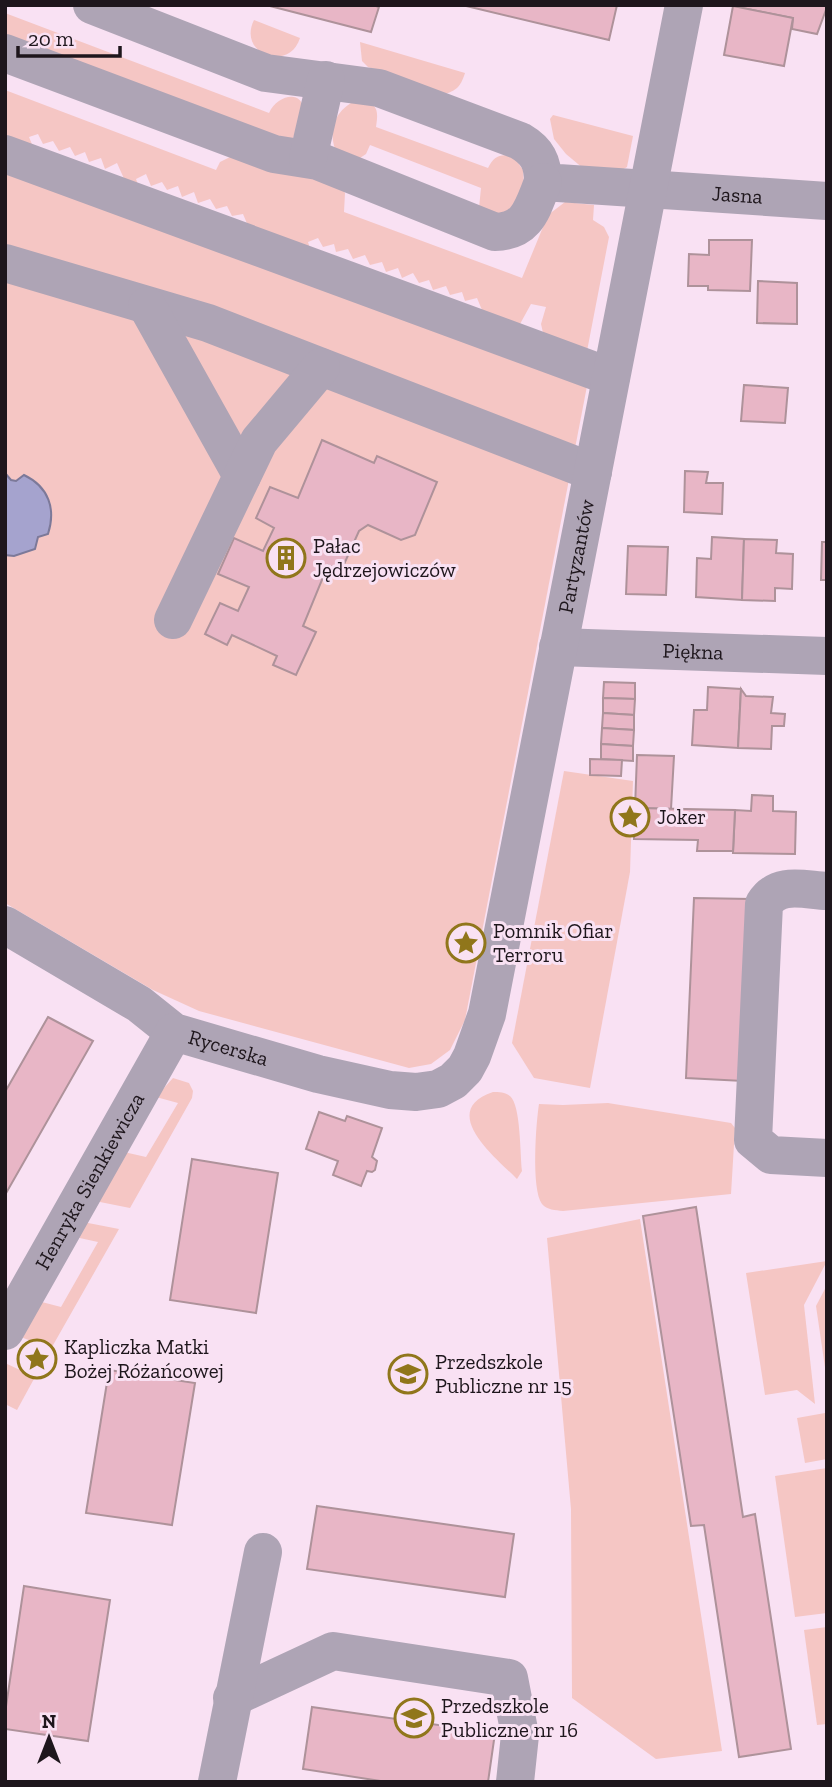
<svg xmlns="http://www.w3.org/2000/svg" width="832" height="1787" viewBox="0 0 832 1787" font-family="'Zilla Slab',serif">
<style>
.green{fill:#f5c6c4}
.water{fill:#a5a3ce;stroke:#7c7999;stroke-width:2}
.building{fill:#e8b6c6;stroke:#ae929a;stroke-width:2}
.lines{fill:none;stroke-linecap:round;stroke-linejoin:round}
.minor{stroke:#aea4b5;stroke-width:38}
.labels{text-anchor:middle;stroke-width:6;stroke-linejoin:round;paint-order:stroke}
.street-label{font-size:21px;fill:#1e161c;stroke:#f9e1f3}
.poi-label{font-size:21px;fill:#1e161c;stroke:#f9e1f3;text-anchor:start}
</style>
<rect width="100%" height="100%" fill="#f9e1f3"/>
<g class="green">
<path d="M5 13 269 113C278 93 305 90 303 112 303 120 296 131 293 138L283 141 5 39Z"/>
<path d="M254 20 300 38C289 73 237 54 254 20Z"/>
<path d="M360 42 465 73C461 85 458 90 445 94L368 67 362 61Z"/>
<path d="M5 90 216 170 220 162 232 156 339 184 345 193 344 212 522 278 548 215 565 202 594 205 593 220 604 227 609 237 587 351 544 337 541 324 546 307 531 304 520 324 487 322 477 298 465 301 462 292 450 295 446 286 433 290 429 280 419 283 413 273 402 278 398 268 386 272 382 262 370 265 365 255 353 259 348 249 336 252 334 244 323 247 318 238 308 242 314 261 254 240 243 214 232 216 227 206 216 209 210 199 198 203 194 192 182 197 178 186 167 190 162 182 151 186 146 174 136 179 143 199 130 192 117 163 105 169 101 158 89 162 85 152 75 156 70 147 59 151 53 141 43 144 38 134 29 137 38 159 5 145Z"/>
<path d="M357 100C377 104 379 107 376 127L488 168C494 156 501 153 514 157L523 170 524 187 510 210 493 216 479 208 481 188 370 145 366 154 357 160 335 149C328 128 336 109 357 100Z"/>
<path d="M553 115 633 136 627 167 618 172 584 169 566 154 554 139 550 119Z"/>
<path d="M5 162 587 386 465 1020 450 1050 431 1064 409 1068 199 1011 153 990 5 903Z"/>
<path d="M564 771 633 781 630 872 590 1088 534 1078 512 1043Z"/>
<path d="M173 1078 189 1083 193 1091 192 1098 130 1208 95 1201 124 1152 146 1157 178 1103 156 1097Z"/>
<path d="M493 1092C499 1092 505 1092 510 1096 521 1105 520 1155 522 1171L517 1179C496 1158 437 1111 493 1092Z"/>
<path d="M608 1103 731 1123 735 1128 731 1194 563 1211C555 1210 547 1210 542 1204 531 1189 536 1123 539 1104L563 1105Z"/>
<path d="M640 1219 722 1751 656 1759 572 1698 571 1509 547 1238Z"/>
<path d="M83 1222 119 1229 48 1354 32 1347 34 1342 18 1336 38 1301 61 1307 98 1242 75 1237Z"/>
<path d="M827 1261 804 1305 815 1404 797 1390 765 1395 746 1273Z"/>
<path d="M827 1285V1381L816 1306Z"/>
<path d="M5 1363 35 1377 17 1410 5 1404Z"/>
<path d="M825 1413 827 1459 805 1463 797 1418Z"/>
<path d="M827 1468V1613L795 1617 775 1476Z"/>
<path d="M827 1627V1724L817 1725 804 1630Z"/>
</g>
<path class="water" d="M5 473 11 480 16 481 24 475C49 487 56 509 48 534L38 537 35 549 14 556 5 555Z"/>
<g class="building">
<path d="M266 5H373L379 7 371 32Z"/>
<path d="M462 5H617L609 40Z"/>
<path d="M743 5H827V7L817 34 792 29 793 18 742 8Z"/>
<path d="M733 6 793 18 784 66 724 55Z"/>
<path d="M709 240H752L750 291 708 290V286H688L689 254 709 255Z"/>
<path d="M758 281 797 283V324L757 323Z"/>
<path d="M744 385 788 388 785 423 741 421Z"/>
<path d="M322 440 374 463 377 456 437 482 415 535 401 540 368 525 359 531 341 571 328 565 303 626 316 632 296 675 273 665 277 656 232 635 227 645 205 634 220 603 238 611 249 587 218 574 234 538 263 551 274 528 256 518 270 487 298 498Z"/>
<path d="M685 471 708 472 706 483H723L722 514 684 512Z"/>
<path d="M712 537 744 539 742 600 696 597 697 558 711 559Z"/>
<path d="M744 539 777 540 776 553 793 554 792 589 775 588V601L742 600Z"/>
<path d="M822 542H827V580H821Z"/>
<path d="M628 546 668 547 666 595 626 594Z"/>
<path d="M604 682 635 683V699L603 698Z"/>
<path d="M708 687 741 689 738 748 692 745 694 710H707Z"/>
<path d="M741 689 746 696 773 697 771 713 785 714 784 726H772L771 749 738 748Z"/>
<path d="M603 698 635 699 634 715 603 713Z"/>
<path d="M603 713 634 715V730L602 728Z"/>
<path d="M602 728 634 730 633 746 601 744Z"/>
<path d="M601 744 633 746V761L601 759Z"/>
<path d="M637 755 674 756 671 809 635 808Z"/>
<path d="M590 759 622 760 621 776 590 775Z"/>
<path d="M752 795 773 796V811L796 812 795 854 733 853 735 810 751 811Z"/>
<path d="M635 808 735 810 733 851H697L698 840 634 839Z"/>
<path d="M694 898 751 899 743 1081 686 1078Z"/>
<path d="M48 1017 93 1041 5 1195V1092Z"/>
<path d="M319 1112 345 1121 347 1116 382 1128 372 1157 377 1161 375 1170 372 1172 367 1171 361 1186 333 1175 338 1161 306 1149Z"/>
<path d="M192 1159 278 1173 256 1313 170 1300Z"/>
<path d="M696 1207 743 1517 755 1514 791 1749 739 1757 704 1525 691 1526 643 1216Z"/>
<path d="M109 1370 195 1383 172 1525 86 1513Z"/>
<path d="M317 1506 514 1534 505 1597 307 1569Z"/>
<path d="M24 1586 110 1600 88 1741 5 1729V1713Z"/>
<path d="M312 1707 495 1733 488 1782H387L303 1769Z"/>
</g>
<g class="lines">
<g class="minor">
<path id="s1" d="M92 5 266 73 379 88 520 141C537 151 543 162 543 182L827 201"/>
<path d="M5 53 274 154 318 161 495 232C528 231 532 209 543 182"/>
<path d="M5 154 611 377"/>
<path d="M308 158 326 80"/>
<path d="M5 263 208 323 593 472"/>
<path d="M147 306 242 476"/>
<path d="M173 620 259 441 321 367"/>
<path id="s2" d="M558 647 827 656"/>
<path d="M827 891C804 890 778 881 764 904L753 1140 771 1155 827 1158"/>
<path id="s3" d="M5 925 139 1004 174 1032 318 1074 390 1090 416 1092 438 1089 453 1081 465 1069 472 1056 487 1014 684 5"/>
<path id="s4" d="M5 1331 174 1032"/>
<path d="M232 1698 333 1651 509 1678 520 1735 515 1782"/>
<path d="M217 1782 263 1552"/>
</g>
</g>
<defs>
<symbol id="building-ring" viewBox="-11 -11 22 22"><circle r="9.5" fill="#f9e1f3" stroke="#90761b" stroke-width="1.5"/><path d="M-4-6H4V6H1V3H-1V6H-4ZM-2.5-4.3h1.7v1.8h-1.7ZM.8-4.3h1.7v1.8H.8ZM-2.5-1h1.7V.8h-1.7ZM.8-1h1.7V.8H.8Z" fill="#90761b"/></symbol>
<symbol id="sight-ring" viewBox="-11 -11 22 22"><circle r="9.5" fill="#f9e1f3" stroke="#90761b" stroke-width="1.5"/><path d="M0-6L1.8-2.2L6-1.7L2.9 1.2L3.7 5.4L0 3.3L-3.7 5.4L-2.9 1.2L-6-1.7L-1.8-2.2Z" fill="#90761b"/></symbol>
<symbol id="school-ring" viewBox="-11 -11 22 22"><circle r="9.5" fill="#f9e1f3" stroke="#90761b" stroke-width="1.5"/><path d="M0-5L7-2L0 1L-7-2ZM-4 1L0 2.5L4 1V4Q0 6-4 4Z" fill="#90761b"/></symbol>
</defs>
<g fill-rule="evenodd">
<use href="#building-ring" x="264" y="536" width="44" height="44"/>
<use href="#sight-ring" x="608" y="795" width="44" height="44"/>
<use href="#sight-ring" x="444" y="921" width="44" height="44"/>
<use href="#sight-ring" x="15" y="1337" width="44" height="44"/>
<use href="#school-ring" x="386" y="1352" width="44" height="44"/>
<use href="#school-ring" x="392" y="1696" width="44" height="44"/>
</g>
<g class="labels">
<g class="street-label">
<text dy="7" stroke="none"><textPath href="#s1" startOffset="696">Jasna</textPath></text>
<text dy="7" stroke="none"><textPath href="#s3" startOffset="1032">Partyzantów</textPath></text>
<text dy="7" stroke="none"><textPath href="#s2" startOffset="135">Piękna</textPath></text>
<text dy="7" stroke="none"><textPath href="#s3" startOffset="257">Rycerska</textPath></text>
<text dy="7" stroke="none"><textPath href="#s4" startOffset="172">Henryka Sienkiewicza</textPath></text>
</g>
<g class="poi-label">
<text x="313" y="553">Pałac<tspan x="313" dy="24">Jędrzejowiczów</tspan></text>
<text x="657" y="824">Joker</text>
<text x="493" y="938">Pomnik Ofiar<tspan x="493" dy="24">Terroru</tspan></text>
<text x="64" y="1354">Kapliczka Matki<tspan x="64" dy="24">Bożej Różańcowej</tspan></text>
<text x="435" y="1369">Przedszkole<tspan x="435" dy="24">Publiczne nr 15</tspan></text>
<text x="441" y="1713">Przedszkole<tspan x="441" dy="24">Publiczne nr 16</tspan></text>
</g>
</g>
<rect width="832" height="1787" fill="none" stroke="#1e161c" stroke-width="14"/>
<g transform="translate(49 1738)" stroke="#f9e1f3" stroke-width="5" paint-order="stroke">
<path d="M0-5L12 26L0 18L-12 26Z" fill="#1e161c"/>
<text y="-10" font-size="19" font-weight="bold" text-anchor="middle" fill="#1e161c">N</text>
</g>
<path d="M18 46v10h102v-10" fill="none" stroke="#1e161c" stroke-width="3.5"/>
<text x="28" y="46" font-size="21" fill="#1e161c" stroke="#f9e1f3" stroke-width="5" paint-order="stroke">20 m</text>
</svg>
